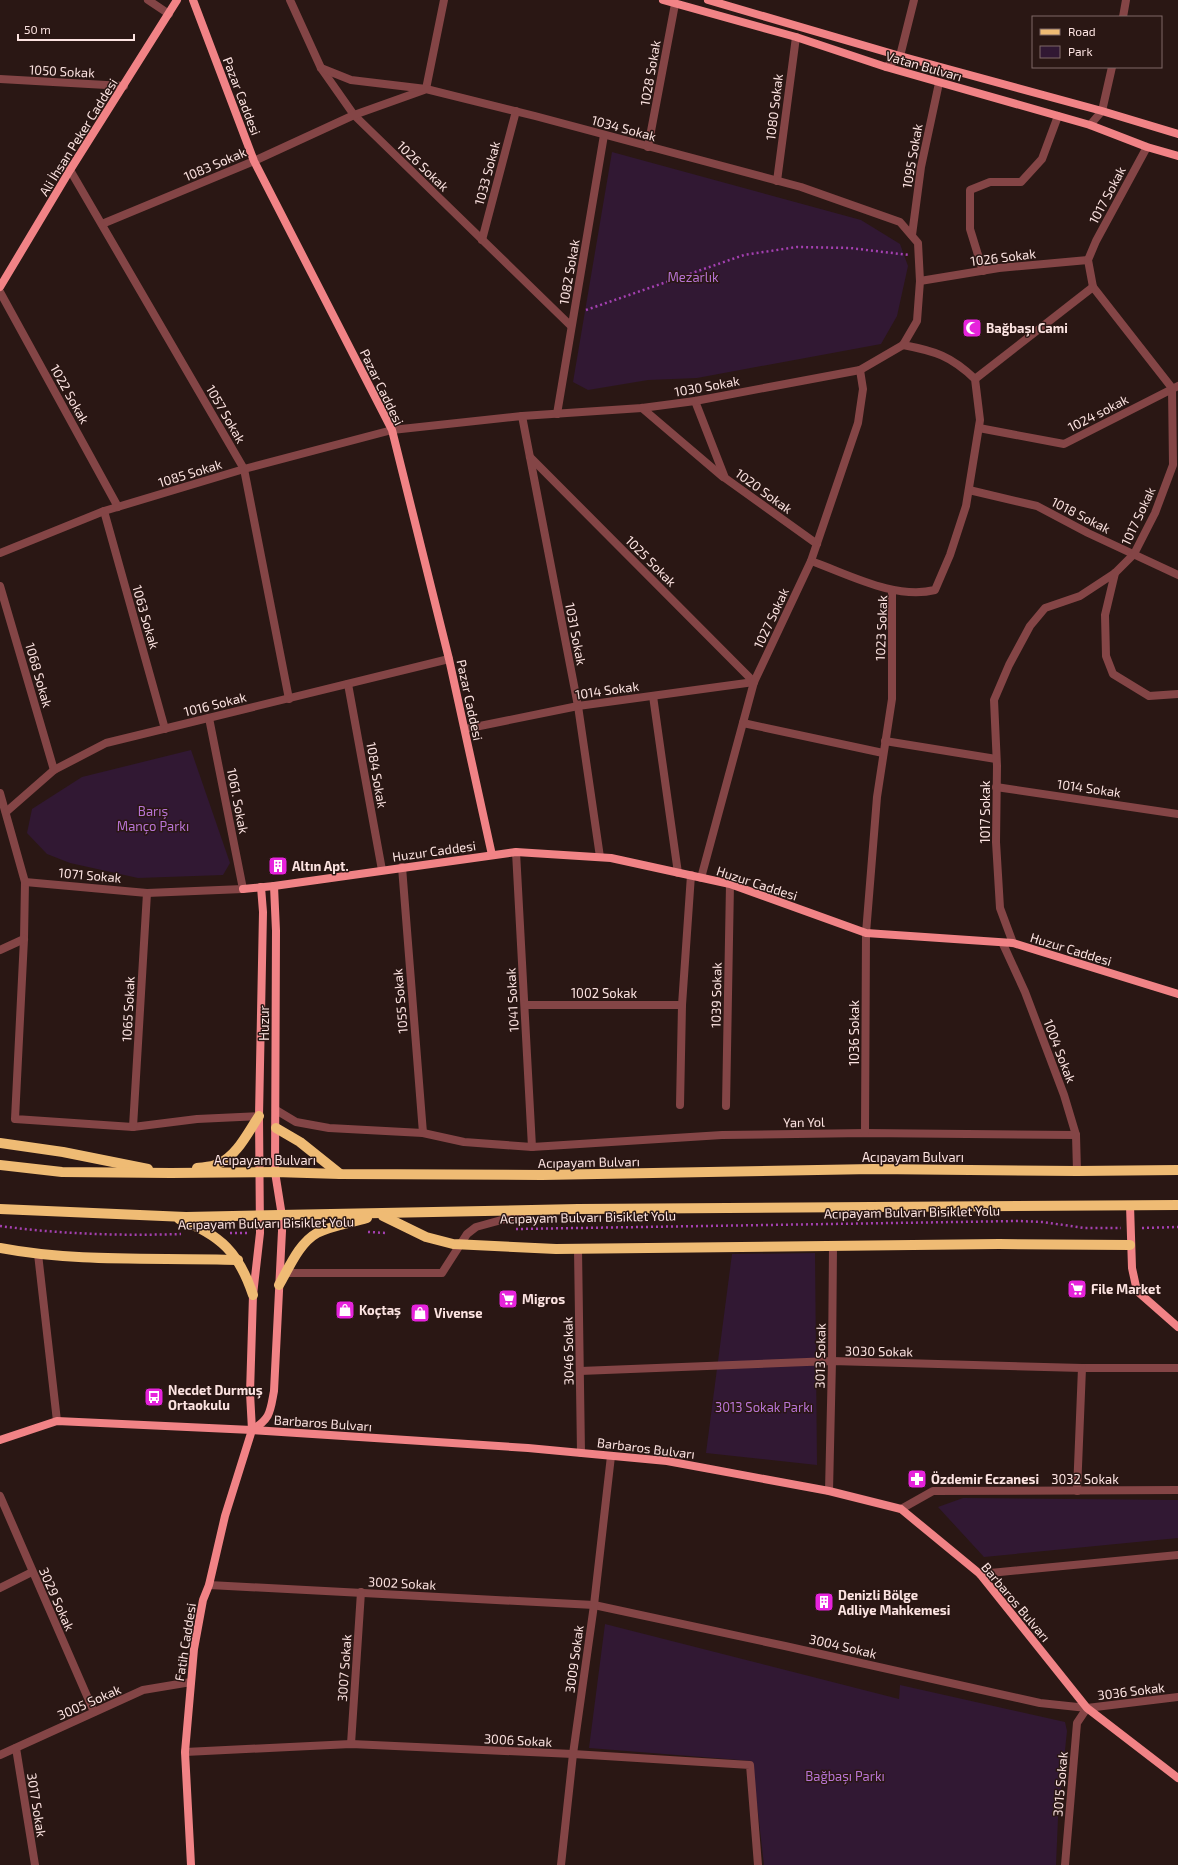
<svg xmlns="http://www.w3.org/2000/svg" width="1178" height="1865" viewBox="0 0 1178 1865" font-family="'Exo 2',sans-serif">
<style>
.green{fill:#311833}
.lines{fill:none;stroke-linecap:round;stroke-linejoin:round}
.path{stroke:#a440b1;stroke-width:2.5;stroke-dasharray:2 3;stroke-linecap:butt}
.street{stroke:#844546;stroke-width:8}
.secondary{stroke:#f18386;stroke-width:8}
.primary{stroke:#efbb74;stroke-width:10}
.labels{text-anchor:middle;stroke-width:3;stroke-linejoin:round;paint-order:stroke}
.street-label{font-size:13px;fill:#fce3e1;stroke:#2a1714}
.park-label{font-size:13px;fill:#b874d5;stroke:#2a1714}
.poi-label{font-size:13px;font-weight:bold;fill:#fce3e1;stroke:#2a1714;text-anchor:start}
</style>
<rect width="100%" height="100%" fill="#2a1714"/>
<g class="green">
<path d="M612 152 861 220 900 244 908 266 897 316 881 344 697 378 648 380 588 390 573 382Z"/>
<path d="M191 750 230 863 223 875 138 878 70 863 47 854 27 833 32 809 82 777Z"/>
<path d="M815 1253 817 1465 706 1453 732 1254Z"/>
<path d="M963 1498 1178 1500V1538L984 1557 938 1507Z"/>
<path d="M605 1624 899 1699 900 1685 1065 1722 1067 1731 1058 1818 1056 1865H764L752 1761 589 1748Z"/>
</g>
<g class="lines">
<g class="path">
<path d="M586 310 744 255 797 247 850 248 909 255"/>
<path d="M0 1226C59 1234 121 1236 181 1234"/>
<path d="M1142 1228 1178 1227"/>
<path d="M516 1229 1018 1221 1043 1222 1084 1228H1121"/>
<path d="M368 1232 387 1233"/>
<path d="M230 1233H249"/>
</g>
<g class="street">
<path d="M148 0 169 14"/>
<path d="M290 0 321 68 354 115 571 326"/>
<path d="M1123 17 1126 0"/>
<path d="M886 67 900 56 914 0"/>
<path d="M0 79 124 86"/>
<path d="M426 89 444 0"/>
<path d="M1090 125 1102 111 1112 67"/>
<path d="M648 147 675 4"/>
<path d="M70 170 244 469 289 699"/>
<path d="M777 181 796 37"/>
<path d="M102 224 254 161 354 115 424 90"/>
<path d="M912 235 921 167 939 83"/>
<path d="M482 240 516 111"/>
<path d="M983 271 970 229V190L990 182H1021L1042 159 1058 116"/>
<path d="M920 281 999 268 1088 260"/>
<path d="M0 292 118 507"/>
<path d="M975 379 1093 287"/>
<path d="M695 401 725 478 817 544"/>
<path d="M642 408 723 477"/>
<path d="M557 414 604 135"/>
<path d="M522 416 578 706 600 857"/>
<path d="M979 428 1064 444 1178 386"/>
<path d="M530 457 754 682"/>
<path d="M969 490 1037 506 1088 533 1178 575"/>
<path d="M104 511 165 729"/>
<path d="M0 553 104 511 244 469 392 430 522 416 642 408 695 401 860 370 903 345 917 321 920 281 918 243 900 222 801 187 535 116 426 89 351 80 321 68"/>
<path d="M811 561C848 574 895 600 935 590L950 555 966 506 980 420 975 379C951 356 935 351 903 345"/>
<path d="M1115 573 1105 615 1106 656 1113 674 1149 696 1178 694"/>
<path d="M0 586 54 770"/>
<path d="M348 684 382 870"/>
<path d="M653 696 678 873"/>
<path d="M743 723 883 753"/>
<path d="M465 729 578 706 754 682"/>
<path d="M885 741 996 759"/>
<path d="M996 787 1178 814"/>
<path d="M0 793 25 882 24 939 15 1119 133 1127 197 1119 259 1116"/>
<path d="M6 812 54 770 106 743 449 659"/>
<path d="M516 852 532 1147"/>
<path d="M402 867 423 1133"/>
<path d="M701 878 754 682 811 561 858 423 863 389 860 370"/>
<path d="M25 882 147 893 243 889 209 718"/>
<path d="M1013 943 1000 908 996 842 997 766 994 700 1009 665 1030 626 1045 608 1080 596 1115 573 1134 554 1155 513 1173 465 1172 388 1093 287 1088 260 1096 241 1147 147"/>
<path d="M1003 944 1025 992 1064 1095 1076 1135 1077 1171"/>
<path d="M0 950 24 939"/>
<path d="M525 1005H682"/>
<path d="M680 1105 682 1005 691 875"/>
<path d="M726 1106 730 884"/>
<path d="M276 1110 296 1122 329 1128 423 1133 464 1142 532 1147 722 1135 865 1133 1076 1135"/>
<path d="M133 1127 147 893"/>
<path d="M865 1133 866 933 877 797 892 699V590"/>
<path d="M578 1249 581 1453"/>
<path d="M38 1254 57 1421"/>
<path d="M286 1273H442L467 1234 476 1227 527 1213"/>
<path d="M580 1371 832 1361 1082 1368H1178"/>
<path d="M829 1491 832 1361 833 1246"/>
<path d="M1077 1491 1082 1368"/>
<path d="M0 1496 94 1712"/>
<path d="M901 1509 933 1491 1178 1490"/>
<path d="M980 1574 1178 1555"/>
<path d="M209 1585 594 1605 785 1646 1040 1703 1087 1708 1178 1697"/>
<path d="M0 1588 32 1572"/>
<path d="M351 1744 361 1592"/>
<path d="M16 1748 35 1865"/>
<path d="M185 1752 351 1744 573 1754 750 1765 758 1865"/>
<path d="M0 1755 143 1690 191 1682"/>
<path d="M561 1865 573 1754 594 1605 611 1456"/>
<path d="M1065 1865 1077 1723 1087 1708"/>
</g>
<g class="secondary">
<path d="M193 0 254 161 392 430 449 659 492 855"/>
<path d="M663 0 796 37 886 67 1090 125 1147 147 1178 156"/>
<path d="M708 0 900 56 1102 111 1178 134"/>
<path d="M0 287 70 170 177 0"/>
<path d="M243 889 274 886 516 852 611 858 730 884 866 933 1013 943 1178 994"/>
<path d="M1130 1205 1132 1268 1137 1291 1178 1327"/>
<path d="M252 1430C271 1418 270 1412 274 1391L282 1231V1216L275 1172 276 931 274 886"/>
<path d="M0 1440 57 1421 252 1430 528 1448 667 1461 829 1491 901 1509 980 1574 1087 1708 1178 1778"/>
<path d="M191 1865 185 1752 194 1649 203 1600 209 1585 225 1516 252 1430 250 1393 253 1295 260 1233 259 1116 263 912 261 887"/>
</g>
<g class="primary">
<path d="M276 1128 300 1142 340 1174"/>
<path d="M0 1143 63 1152 148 1169"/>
<path d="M0 1165 62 1172 171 1173 275 1172 340 1174 542 1175 873 1169 1077 1171 1178 1170"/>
<path d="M197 1168C204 1167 212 1167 218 1164 237 1156 248 1132 259 1116"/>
<path d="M0 1209 186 1217 578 1209 1178 1205"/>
<path d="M383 1216 426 1237 453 1244 556 1249 999 1244 1130 1245"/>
<path d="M179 1219C221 1235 239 1253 253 1295"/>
<path d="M0 1248C78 1263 159 1257 238 1260"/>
<path d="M279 1285C289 1268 299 1243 317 1233 332 1225 351 1223 367 1218"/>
</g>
</g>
<defs>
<symbol id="mosque-square" viewBox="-11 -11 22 22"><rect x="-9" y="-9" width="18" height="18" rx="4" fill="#e623dc" stroke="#2a1714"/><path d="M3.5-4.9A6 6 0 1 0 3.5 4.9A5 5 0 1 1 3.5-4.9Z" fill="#fff"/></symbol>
<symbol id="building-square" viewBox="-11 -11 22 22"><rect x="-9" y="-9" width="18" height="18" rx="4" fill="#e623dc" stroke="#2a1714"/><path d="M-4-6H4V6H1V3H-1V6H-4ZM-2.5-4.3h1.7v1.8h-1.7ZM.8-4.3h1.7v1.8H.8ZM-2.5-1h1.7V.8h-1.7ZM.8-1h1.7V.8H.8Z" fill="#fff"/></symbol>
<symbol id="supermarket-square" viewBox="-11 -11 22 22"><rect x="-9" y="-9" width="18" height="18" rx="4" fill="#e623dc" stroke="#2a1714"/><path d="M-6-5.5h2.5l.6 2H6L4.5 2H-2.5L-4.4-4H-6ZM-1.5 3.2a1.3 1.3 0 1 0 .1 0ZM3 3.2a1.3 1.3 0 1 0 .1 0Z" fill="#fff"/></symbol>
<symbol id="shop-square" viewBox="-11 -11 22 22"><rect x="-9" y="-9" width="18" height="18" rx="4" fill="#e623dc" stroke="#2a1714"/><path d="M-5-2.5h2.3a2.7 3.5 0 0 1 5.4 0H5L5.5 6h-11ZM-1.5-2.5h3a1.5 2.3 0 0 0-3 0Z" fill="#fff"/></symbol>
<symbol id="bus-square" viewBox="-11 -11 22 22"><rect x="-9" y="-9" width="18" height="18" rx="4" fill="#e623dc" stroke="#2a1714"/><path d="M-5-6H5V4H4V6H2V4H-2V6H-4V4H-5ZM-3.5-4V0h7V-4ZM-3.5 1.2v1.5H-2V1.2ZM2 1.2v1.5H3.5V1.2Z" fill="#fff"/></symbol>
<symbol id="pharmacy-square" viewBox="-11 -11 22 22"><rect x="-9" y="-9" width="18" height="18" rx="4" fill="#e623dc" stroke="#2a1714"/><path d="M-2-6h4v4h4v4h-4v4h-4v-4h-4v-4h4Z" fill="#fff"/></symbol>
</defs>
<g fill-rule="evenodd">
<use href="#mosque-square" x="961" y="317" width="22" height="22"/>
<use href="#building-square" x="267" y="855" width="22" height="22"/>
<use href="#supermarket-square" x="1066" y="1278" width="22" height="22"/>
<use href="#supermarket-square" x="497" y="1288" width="22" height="22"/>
<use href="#shop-square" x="334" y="1299" width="22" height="22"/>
<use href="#shop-square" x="409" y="1302" width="22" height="22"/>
<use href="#bus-square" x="143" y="1386" width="22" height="22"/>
<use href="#pharmacy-square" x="906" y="1468" width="22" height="22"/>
<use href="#building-square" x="813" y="1591" width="22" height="22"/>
</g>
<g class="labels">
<g class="street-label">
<text transform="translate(924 66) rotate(16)" y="5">Vatan Bulvarı</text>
<text transform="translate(62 71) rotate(3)" y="5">1050 Sokak</text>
<text transform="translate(650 73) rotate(-80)" y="5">1028 Sokak</text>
<text transform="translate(242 96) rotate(69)" y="5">Pazar Caddesi</text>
<text transform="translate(774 107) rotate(-83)" y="5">1080 Sokak</text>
<text transform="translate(624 128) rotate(15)" y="5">1034 Sokak</text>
<text transform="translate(78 137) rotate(-58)" y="5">Ali İhsan Peker Caddesi</text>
<text transform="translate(912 156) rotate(-80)" y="5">1095 Sokak</text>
<text transform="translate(215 164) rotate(-23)" y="5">1083 Sokak</text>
<text transform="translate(423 166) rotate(44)" y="5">1026 Sokak</text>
<text transform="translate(487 173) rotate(-75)" y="5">1033 Sokak</text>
<text transform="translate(1107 195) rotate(-62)" y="5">1017 Sokak</text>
<text transform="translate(1003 257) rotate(-7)" y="5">1026 Sokak</text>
<text transform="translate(569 272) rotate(-80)" y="5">1082 Sokak</text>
<text transform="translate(707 386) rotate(-10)" y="5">1030 Sokak</text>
<text transform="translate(382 387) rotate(64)" y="5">Pazar Caddesi</text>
<text transform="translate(70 394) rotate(61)" y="5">1022 Sokak</text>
<text transform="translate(1098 413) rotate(-27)" y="5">1024 sokak</text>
<text transform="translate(226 414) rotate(60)" y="5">1057 Sokak</text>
<text transform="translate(190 473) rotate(-17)" y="5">1085 Sokak</text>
<text transform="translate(764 491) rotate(36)" y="5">1020 Sokak</text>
<text transform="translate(1081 515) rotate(27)" y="5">1018 Sokak</text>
<text transform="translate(1138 516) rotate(-65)" y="5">1017 Sokak</text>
<text transform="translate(651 561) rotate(45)" y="5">1025 Sokak</text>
<text transform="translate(146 617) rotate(74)" y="5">1063 Sokak</text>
<text transform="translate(771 618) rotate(-65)" y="5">1027 Sokak</text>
<text transform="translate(881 628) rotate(-88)" y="5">1023 Sokak</text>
<text transform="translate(576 634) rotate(79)" y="5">1031 Sokak</text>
<text transform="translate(39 675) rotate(74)" y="5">1068 Sokak</text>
<text transform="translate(607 690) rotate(-8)" y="5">1014 Sokak</text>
<text transform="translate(470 700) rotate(78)" y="5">Pazar Caddesi</text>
<text transform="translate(215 704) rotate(-14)" y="5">1016 Sokak</text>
<text transform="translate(377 775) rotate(80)" y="5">1084 Sokak</text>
<text transform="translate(1089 788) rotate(8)" y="5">1014 Sokak</text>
<text transform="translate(238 801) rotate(79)" y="5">1061. Sokak</text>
<text transform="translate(985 812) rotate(-90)" y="5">1017 Sokak</text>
<text transform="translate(434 851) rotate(-8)" y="5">Huzur Caddesi</text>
<text transform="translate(90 875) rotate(5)" y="5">1071 Sokak</text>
<text transform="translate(757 883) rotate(18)" y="5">Huzur Caddesi</text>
<text transform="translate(1071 949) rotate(17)" y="5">Huzur Caddesi</text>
<text x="604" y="998">1002 Sokak</text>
<text transform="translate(716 995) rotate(-89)" y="5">1039 Sokak</text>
<text transform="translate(512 1000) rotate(-93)" y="5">1041 Sokak</text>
<text transform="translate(400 1001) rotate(-95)" y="5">1055 Sokak</text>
<text transform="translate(128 1009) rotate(-87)" y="5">1065 Sokak</text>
<text transform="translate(264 1023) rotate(-90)" y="5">Huzur</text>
<text transform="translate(854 1033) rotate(-90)" y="5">1036 Sokak</text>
<text transform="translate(1060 1051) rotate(69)" y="5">1004 Sokak</text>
<text transform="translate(804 1122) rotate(-1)" y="5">Yan Yol</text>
<text x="913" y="1162">Acıpayam Bulvarı</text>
<text x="265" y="1165">Acıpayam Bulvarı</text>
<text transform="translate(589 1162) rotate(-1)" y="5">Acıpayam Bulvarı</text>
<text transform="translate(912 1212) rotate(-1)" y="5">Acıpayam Bulvarı Bisiklet Yolu</text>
<text transform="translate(588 1217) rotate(-1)" y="5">Acıpayam Bulvarı Bisiklet Yolu</text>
<text transform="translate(266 1223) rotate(-1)" y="5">Acıpayam Bulvarı Bisiklet Yolu</text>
<text transform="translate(568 1351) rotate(-91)" y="5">3046 Sokak</text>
<text transform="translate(879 1351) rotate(1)" y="5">3030 Sokak</text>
<text transform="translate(820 1356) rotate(-89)" y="5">3013 Sokak</text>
<text transform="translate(323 1423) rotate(4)" y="5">Barbaros Bulvarı</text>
<text transform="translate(646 1448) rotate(7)" y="5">Barbaros Bulvarı</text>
<text x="1085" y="1484">3032 Sokak</text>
<text transform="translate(402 1583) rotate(3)" y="5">3002 Sokak</text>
<text transform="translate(57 1599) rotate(66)" y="5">3029 Sokak</text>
<text transform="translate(1016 1602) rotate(50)" y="5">Barbaros Bulvarı</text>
<text transform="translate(185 1642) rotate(-81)" y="5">Fatih Caddesi</text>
<text transform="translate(843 1646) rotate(13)" y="5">3004 Sokak</text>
<text transform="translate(574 1659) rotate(-82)" y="5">3009 Sokak</text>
<text transform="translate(344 1668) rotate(-86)" y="5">3007 Sokak</text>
<text transform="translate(1131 1691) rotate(-7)" y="5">3036 Sokak</text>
<text transform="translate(89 1702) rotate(-24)" y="5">3005 Sokak</text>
<text transform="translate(518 1740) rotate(3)" y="5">3006 Sokak</text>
<text transform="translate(1060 1784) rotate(-85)" y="5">3015 Sokak</text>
<text transform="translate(37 1805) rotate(81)" y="5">3017 Sokak</text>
</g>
<g class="park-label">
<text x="693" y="282">Mezarlık</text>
<text x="153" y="816">Barış<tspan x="153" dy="15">Manço Parkı</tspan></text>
<text x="764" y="1412">3013 Sokak Parkı</text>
<text x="845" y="1781">Bağbaşı Parkı</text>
</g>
<g class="poi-label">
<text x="986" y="333">Bağbaşı Cami</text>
<text x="292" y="871">Altın Apt.</text>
<text x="1091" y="1294">File Market</text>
<text x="522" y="1304">Migros</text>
<text x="359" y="1315">Koçtaş</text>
<text x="434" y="1318">Vivense</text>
<text x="168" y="1395">Necdet Durmuş<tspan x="168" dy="15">Ortaokulu</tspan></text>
<text x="931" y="1484">Özdemir Eczanesi</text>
<text x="838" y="1600">Denizli Bölge<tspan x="838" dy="15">Adliye Mahkemesi</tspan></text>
</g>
</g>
<rect x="1032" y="16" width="130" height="52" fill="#2a1714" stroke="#7e6966"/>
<rect x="1040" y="29" width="20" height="6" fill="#efbb74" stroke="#7e6966"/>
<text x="1068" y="36" font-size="12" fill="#fce3e1">Road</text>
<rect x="1040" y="46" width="20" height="12" fill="#311833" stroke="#7e6966"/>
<text x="1068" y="56" font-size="12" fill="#fce3e1">Park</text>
<path d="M18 34v6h116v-6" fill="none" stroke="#fce3e1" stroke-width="2"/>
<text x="24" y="34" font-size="12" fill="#fce3e1" stroke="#2a1714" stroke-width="3" paint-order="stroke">50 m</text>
</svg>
